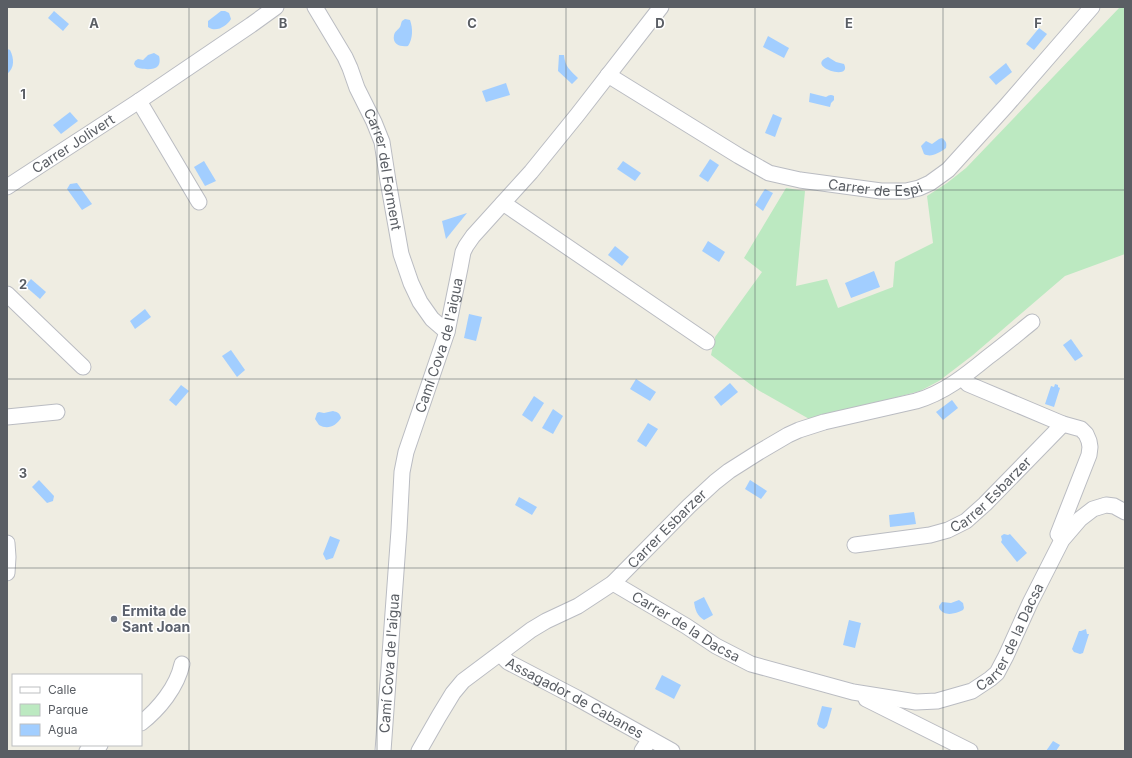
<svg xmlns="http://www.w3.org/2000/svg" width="1132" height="758" viewBox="0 0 1132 758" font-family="Inter,sans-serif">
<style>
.green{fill:#bce9c1}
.water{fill:#a2ceff}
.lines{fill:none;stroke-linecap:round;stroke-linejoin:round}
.street-casing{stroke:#babcc2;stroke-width:17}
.street{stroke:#fff;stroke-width:15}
.grid{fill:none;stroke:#5a5e64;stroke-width:1;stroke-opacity:0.55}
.worship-dot{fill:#6b7280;stroke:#fff;stroke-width:1.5}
.labels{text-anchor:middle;stroke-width:3;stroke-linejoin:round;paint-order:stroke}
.street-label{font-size:14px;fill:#5a5e64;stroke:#fff}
.worship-label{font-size:14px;font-weight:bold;fill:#5b616d;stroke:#fff;text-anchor:start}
.grid-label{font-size:13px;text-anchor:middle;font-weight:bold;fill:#5a5e64;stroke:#fff;stroke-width:3;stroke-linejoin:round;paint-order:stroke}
</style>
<rect width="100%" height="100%" fill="#efede2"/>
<path class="green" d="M1120 7H1125V254L1065 276 973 355 939 381 920 391 811 420 758 390 711 355 715 337 762 272 744 258 786 188 805 191 796 286 827 279 838 308 893 287 895 262 933 243 927 196 947 183 966 168Z"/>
<g class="water">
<path d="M54 11 69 24 63 31 48 18Z"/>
<path d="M221 11H225L229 13 231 19C227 26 216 33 208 27V21Z"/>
<path d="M405 19 410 20C413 28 413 39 408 46 401 47 392 45 394 35 395 31 398 30 400 27 401 25 401 23 402 21Z"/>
<path d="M1039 28 1047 34 1034 50 1026 44Z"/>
<path d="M768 36 789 48 784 58 763 47Z"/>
<path d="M7 49 10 50C14 58 15 68 7 74Z"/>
<path d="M154 53 159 56C160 59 160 64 158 66 154 71 140 69 136 67L134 64 135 61 138 59 143 60 148 55Z"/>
<path d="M559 55H564C565 67 570 70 578 78L572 84 558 71Z"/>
<path d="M828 57 836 62 844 64C853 82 804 66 828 57Z"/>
<path d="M1006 63 1012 72 996 85 989 77Z"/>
<path d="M506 83 510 95 486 102 482 91Z"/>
<path d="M810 93 826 97C829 95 831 94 834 96V100L831 103 830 107 809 102Z"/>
<path d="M70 112 78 121 61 134 53 125Z"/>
<path d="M773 114 782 118 775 137 765 133Z"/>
<path d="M942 138C946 141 947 143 946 148 939 153 931 158 924 154L921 146 926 141 932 144 939 139Z"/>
<path d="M710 159 719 165 708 182 699 176Z"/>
<path d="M204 161 216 181 205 186 194 167Z"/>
<path d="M623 161 641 173 635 181 617 169Z"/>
<path d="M77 183 92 204 82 210 67 189 70 184Z"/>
<path d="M765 189 773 193 763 211 755 205Z"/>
<path d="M467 213 446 239 442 221Z"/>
<path d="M708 241 725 252 719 262 702 251Z"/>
<path d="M615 246 629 257 622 266 608 255Z"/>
<path d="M874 271 880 287 851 298 845 283Z"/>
<path d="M31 279 46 292 40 299 25 286Z"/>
<path d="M145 309 151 317 135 329 130 321Z"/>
<path d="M469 314 482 317 476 341 464 338Z"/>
<path d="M1071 339 1083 356 1075 361 1063 345Z"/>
<path d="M231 350 245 370 237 377 222 356Z"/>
<path d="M636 379 656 392 650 401 630 389Z"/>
<path d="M730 383 738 392 721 406 714 397Z"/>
<path d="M1055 384 1058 385V387L1060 388 1054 407 1045 404 1051 386 1054 387Z"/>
<path d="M181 385 189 391 176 406 169 400Z"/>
<path d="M534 396 544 403 532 422 522 415Z"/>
<path d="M952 400 958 408 943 420 936 412Z"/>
<path d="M553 409 563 416 553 434 542 428Z"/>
<path d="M333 411C337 412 340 413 341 418 336 426 328 430 319 425L315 419 317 413 319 412 324 413Z"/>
<path d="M648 423 658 429 646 447 637 441Z"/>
<path d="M39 480 54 496 53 501 47 503 32 487Z"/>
<path d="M750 480 767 491 761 499 745 489Z"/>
<path d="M519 497 537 507 532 515 515 505Z"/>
<path d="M914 512 916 524 890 527 889 515Z"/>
<path d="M1004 534 1008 535 1010 534 1027 553 1017 562 1001 542 1002 540 1001 536Z"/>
<path d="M330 536 340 540 333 558 326 560 323 554Z"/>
<path d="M704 597 713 615 704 620C697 616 695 609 694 602Z"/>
<path d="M959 600 963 603 964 608 963 610C955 614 944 617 939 608V606L942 602 951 603Z"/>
<path d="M849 620 861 623 855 648 843 645Z"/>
<path d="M1086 629 1087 634H1089L1083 653 1080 654 1074 652 1072 649 1079 631H1081Z"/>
<path d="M662 675 681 685 674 699 655 689Z"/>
<path d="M822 706 832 708 827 726 824 729 819 727 817 724Z"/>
<path d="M1053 741 1060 745 1056 751H1046Z"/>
</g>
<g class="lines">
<defs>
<g id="street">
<path id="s1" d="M315 7 345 57 350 68 357 88 374 122 382 142 388 181 401 254 411 283 420 302 432 319 447 332"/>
<path id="s2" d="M608 75 739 156 769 173 800 180 881 191H906L919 188 930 183 948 170 1006 106 1092 7"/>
<path d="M139 101 199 202"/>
<path id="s3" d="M7 187 139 101 251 25 276 7"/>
<path d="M503 203 707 342"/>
<path d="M7 294 83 367"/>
<path d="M962 378 968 384 1063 424 1081 429 1086 434 1089 441 1090 447 1089 455 1058 534 1062 539"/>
<path d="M7 417 57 412"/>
<path d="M7 543 8 557 7 573"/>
<path id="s4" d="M855 545 930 535 948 530 966 521 985 504 1063 424"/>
<path id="s5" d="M613 583 686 626 716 646 751 664 853 692 916 702 937 701 972 691 990 679 997 673 1006 656 1030 603 1062 540 1080 519 1093 509 1106 505 1114 506 1125 512"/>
<path id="s6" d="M500 654 508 662 577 698 672 751"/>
<path d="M866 699 970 751"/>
<path d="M141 723C159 709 177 687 182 664"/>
<path d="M87 751 100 745"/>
<path id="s7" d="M383 751 399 530 402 472 406 452 447 332 460 268 463 252 466 246 473 236 531 172 578 114 661 7"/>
<path id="s8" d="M419 751 439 716 453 693 463 681 531 630 546 621 578 606 613 583 689 506 715 482 729 471 759 452 788 435 799 430 824 422 916 401C944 393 966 375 988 357 1003 346 1017 334 1032 322"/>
<path d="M642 751 650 739"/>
</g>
</defs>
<use href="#street" class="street-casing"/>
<use href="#street" class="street"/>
</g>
<path class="grid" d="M189 7V751M377 7V751M566 7V751M755 7V751M943 7V751M7 190H1125M7 379H1125M7 568H1125"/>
<circle class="worship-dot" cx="114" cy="619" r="4"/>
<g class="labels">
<g class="street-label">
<text dy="5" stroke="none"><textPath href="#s3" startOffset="79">Carrer Jolivert</textPath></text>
<text dy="5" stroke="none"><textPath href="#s1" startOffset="178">Carrer del Forment</textPath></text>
<text dy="5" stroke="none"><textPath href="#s2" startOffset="296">Carrer de Espi</textPath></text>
<text dy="5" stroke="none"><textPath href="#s7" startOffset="412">Camí Cova de l'aigua</textPath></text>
<text dy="5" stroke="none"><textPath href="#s4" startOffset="150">Carrer Esbarzer</textPath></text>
<text dy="5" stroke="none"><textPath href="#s8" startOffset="339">Carrer Esbarzer</textPath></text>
<text dy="5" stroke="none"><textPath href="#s5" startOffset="85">Carrer de la Dacsa</textPath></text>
<text dy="5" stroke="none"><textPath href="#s5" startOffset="455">Carrer de la Dacsa</textPath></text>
<text dy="5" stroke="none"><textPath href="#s7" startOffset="88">Camí Cova de l'aigua</textPath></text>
<text dy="5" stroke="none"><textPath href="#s6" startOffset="87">Assagador de Cabanes</textPath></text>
</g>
<g class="worship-label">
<text x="122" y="616">Ermita de<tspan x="122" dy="16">Sant Joan</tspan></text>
</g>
</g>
<g class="grid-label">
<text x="94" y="28">A</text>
<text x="283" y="28">B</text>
<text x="472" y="28">C</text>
<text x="660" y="28">D</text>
<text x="849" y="28">E</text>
<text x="1038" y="28">F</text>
<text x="23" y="99">1</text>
<text x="23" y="289">2</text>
<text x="23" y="478">3</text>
</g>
<rect width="1132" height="758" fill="none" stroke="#5a5e64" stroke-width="16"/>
<rect x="12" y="674" width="130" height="72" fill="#ffffff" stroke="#bdbfc1"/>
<rect x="20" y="687" width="20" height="6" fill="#ffffff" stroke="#bdbfc1"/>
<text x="48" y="694" font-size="12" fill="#5a5e64">Calle</text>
<rect x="20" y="704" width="20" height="12" fill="#bce9c1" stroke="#bdbfc1"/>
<text x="48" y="714" font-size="12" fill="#5a5e64">Parque</text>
<rect x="20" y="724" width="20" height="12" fill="#a2ceff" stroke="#bdbfc1"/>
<text x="48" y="734" font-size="12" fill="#5a5e64">Agua</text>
</svg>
